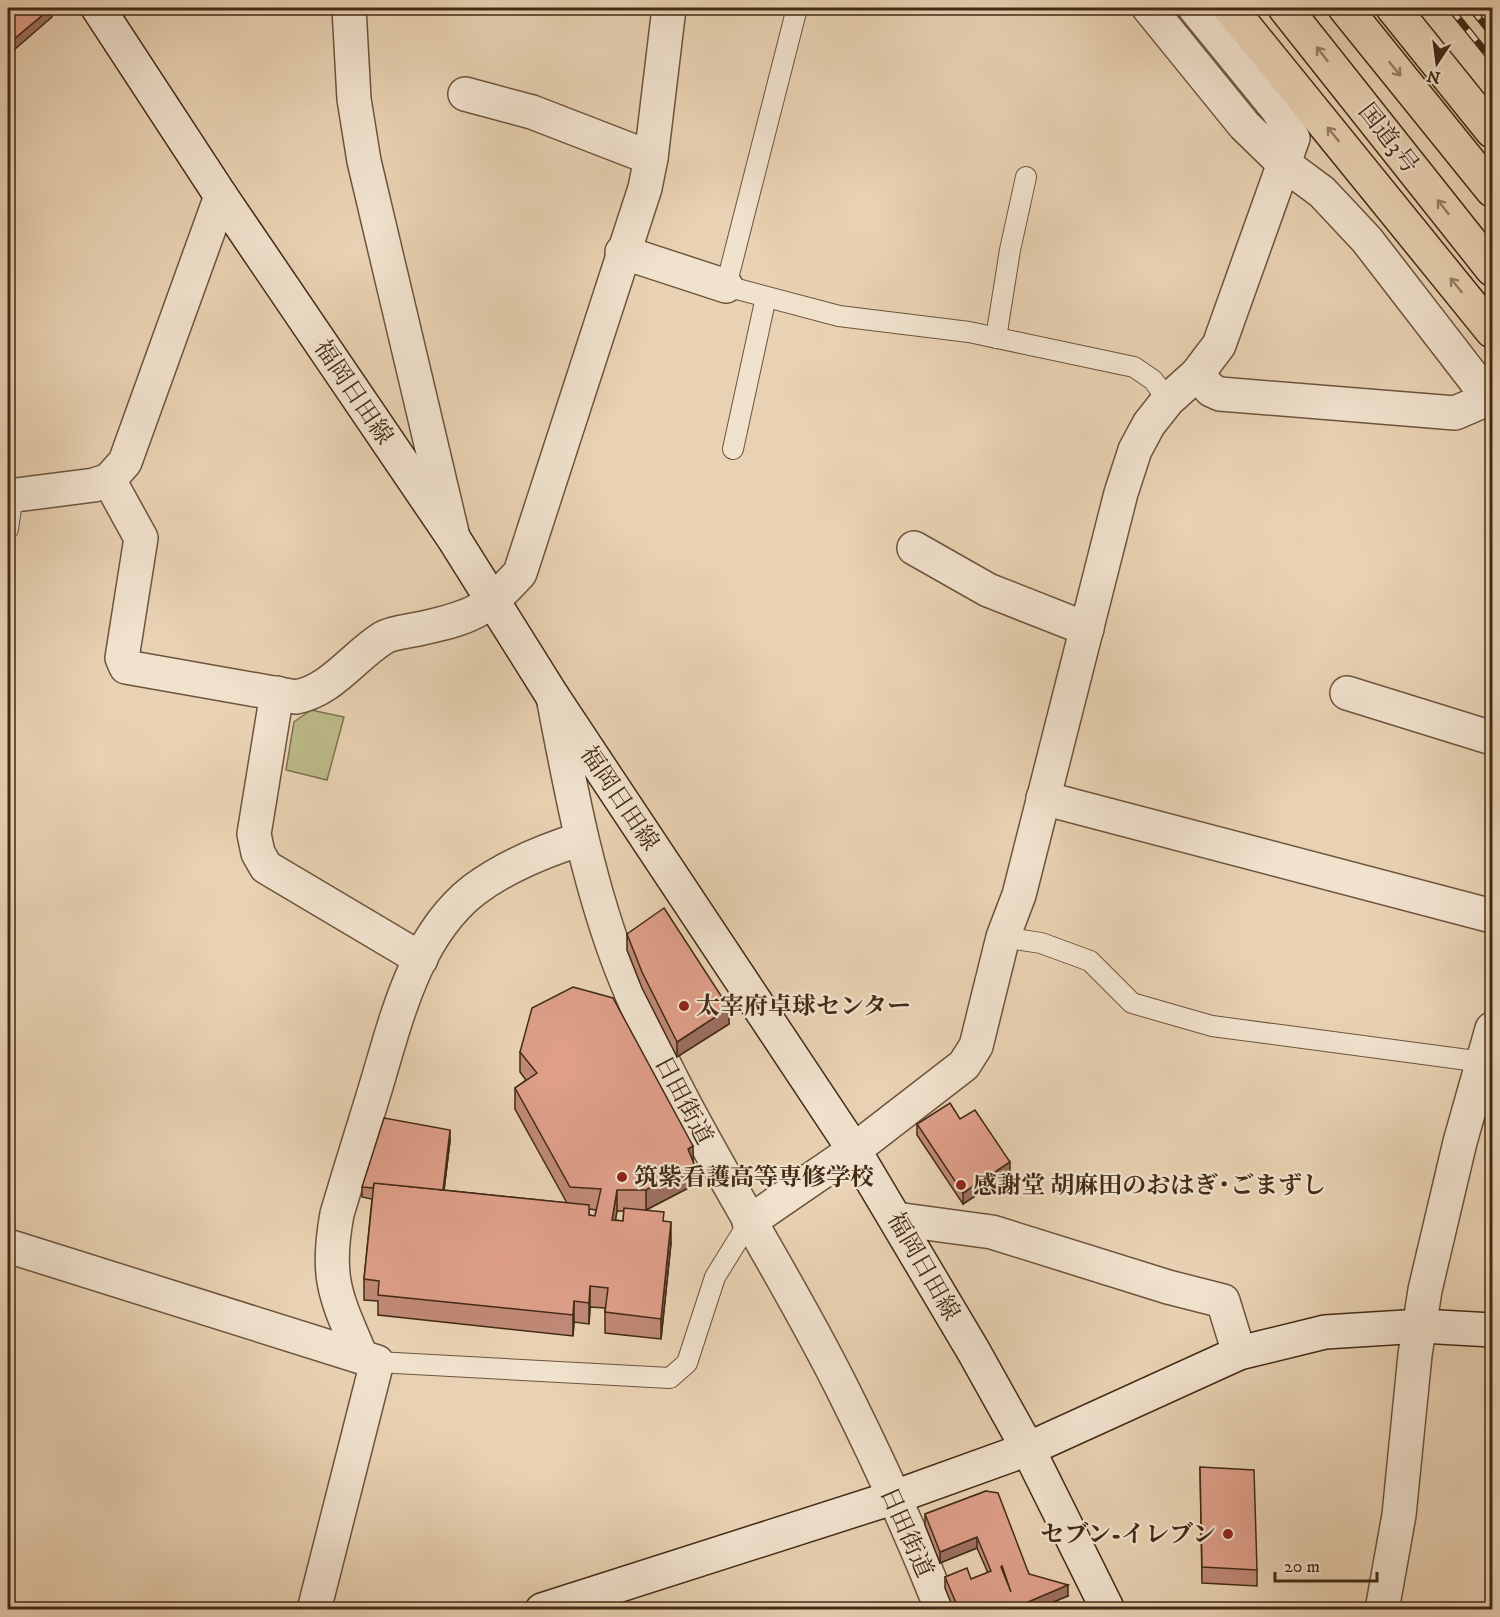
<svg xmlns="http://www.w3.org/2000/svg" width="1500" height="1617" viewBox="0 0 1500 1617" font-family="'IM FELL DW Pica','Noto Serif JP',serif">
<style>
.green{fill:#bcba89;stroke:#7f724f;stroke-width:1.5}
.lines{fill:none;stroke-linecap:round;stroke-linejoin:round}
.lane-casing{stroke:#6c543c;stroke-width:22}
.street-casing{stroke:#6c543c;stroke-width:36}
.secondary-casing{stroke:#422a15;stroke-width:36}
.highway-casing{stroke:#422a15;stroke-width:36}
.lane{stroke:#f1e2ce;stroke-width:20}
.street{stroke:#f1e2ce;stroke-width:33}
.secondary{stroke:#f1e2ce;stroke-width:33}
.highway{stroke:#e9d2b3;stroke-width:33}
.rail-casing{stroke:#422a15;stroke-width:7}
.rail{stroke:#f1e2ce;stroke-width:4.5;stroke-dasharray:14;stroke-linecap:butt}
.wall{fill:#c08976;stroke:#422a15;stroke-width:1.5;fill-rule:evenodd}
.shaded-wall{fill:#9c6f60;stroke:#422a15;stroke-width:1.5}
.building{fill:#df9f89;stroke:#422a15;stroke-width:1.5;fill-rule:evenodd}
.oneway{stroke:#967e64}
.poi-dot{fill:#8f2418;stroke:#f1e2ce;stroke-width:2}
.labels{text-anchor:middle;stroke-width:4.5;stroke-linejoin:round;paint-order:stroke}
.street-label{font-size:24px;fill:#422a15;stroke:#f1e2ce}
.poi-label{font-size:24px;font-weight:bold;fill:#422a15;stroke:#f1e2ce;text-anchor:start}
</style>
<rect width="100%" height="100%" fill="#e9d2b3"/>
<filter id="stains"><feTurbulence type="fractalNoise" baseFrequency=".00333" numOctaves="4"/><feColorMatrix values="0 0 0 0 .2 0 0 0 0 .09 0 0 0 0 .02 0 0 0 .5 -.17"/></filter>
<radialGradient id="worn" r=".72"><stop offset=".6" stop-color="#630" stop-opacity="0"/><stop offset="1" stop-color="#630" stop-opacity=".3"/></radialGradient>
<path class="green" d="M311 710 344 717 327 780 286 770 294 722Z"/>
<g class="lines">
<defs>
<g id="lane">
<path d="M797 8 726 286 839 316 969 332 1134 367 1153 380 1168 400"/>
<path d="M996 338 1010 250 1026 177"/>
<path d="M733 449 766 297"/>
<path d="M8 529 13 495"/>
<path d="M1003 937 1041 943 1090 961 1132 1003 1212 1026 1483 1062"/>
<path d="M377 1362 670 1378 687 1363 715 1277 749 1222"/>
</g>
<g id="street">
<path d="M349 8 354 99 364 161 453 537"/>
<path d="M1149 8 1244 125 1283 163 1322 192 1367 240 1492 402"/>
<path d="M465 94 532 112 651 158"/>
<path d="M622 252 726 286"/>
<path d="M1197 374 1211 390 1220 394 1455 413 1490 398"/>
<path d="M109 480 141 538 122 658 126 667 296 697C332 690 353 657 383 638 393 632 411 631 423 628 473 617 485 611 520 573L645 188 651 158 669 8"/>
<path d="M8 496 94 485 109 480 125 462 221 196"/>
<path d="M914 548 988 590 1087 629"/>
<path d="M277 693 254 834 258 853 266 867 421 959"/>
<path d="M1347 693 1492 738"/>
<path d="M553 697C571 791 588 884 623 973 682 1121 775 1252 845 1394 880 1464 913 1537 942 1610"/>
<path d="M1043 798 1492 916"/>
<path d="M896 1219 992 1232 1168 1287 1223 1301 1239 1353"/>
<path d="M749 1222 854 1150 964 1065 976 1046 1003 937 1019 895 1121 493 1135 450 1149 424 1168 400 1197 374 1219 345 1293 138 1278 110 1195 8"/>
<path d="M8 1246 377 1362 314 1610"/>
<path d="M361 1356C336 1297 325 1279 337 1214 350 1170 364 1126 377 1083 397 1016 416 935 474 890 506 866 543 851 581 839"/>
<path d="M1382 1610 1399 1515 1415 1355 1425 1290 1460 1142 1492 1029"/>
</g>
<g id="secondary">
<path d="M98 8 221 196 454 539 553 697 854 1150 974 1352 1028 1449 1108 1610"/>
<path d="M542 1610 892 1498 1028 1449 1239 1353 1325 1332 1421 1326 1492 1330"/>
</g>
<g id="highway">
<path d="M1230 8 1492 331"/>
<path d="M1285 8 1492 269"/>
<path d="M1345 8 1492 190"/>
<path d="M1393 8 1492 131"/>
</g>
</defs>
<use href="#lane" class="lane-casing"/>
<use href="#street" class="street-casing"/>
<use href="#secondary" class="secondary-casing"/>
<use href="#highway" class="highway-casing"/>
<use href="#lane" class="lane"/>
<use href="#street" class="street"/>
<use href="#secondary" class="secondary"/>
<use href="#highway" class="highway"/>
<defs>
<g id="rail">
<path d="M1450 8 1492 60"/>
<path d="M1471 8 1492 34"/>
</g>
</defs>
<use href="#rail" class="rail-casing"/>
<use href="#rail" class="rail"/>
</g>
<g class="wall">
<path d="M627 934 729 1024 677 1057 642 988 627 950Z"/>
<path d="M520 1052 693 1163 694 1185 646 1210 664 1222 671 1243 661 1339 605 1333V1308L590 1307 589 1324 574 1322 573 1336 378 1315V1301L364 1300V1279L372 1199 362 1197V1187L450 1141 444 1190 567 1203 515 1109V1088L526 1080 520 1072ZM589 1209 596 1210 595 1216 589 1215ZM617 1211H624L623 1221 615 1220Z"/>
<path d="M960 1119 1010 1173 963 1204 917 1135V1124Z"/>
<path d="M1200 1467 1257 1570V1586L1202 1583Z"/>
<path d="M986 1491 1029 1574 1068 1596 1034 1610H954L945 1588V1577L971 1579 988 1573 977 1548 940 1563 925 1525V1514Z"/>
</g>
<g class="shaded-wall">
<path d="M51 8H52V17L8 55V44Z"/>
<path d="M729 1008V1024L677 1057V1042Z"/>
<path d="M450 1130V1141L442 1206V1195Z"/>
<path d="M693 1146 694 1185 646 1210V1190L688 1149Z"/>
<path d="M1010 1162V1173L963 1204V1193Z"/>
<path d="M617 1190V1211L612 1241V1220Z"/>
<path d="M671 1222V1243L661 1339V1319Z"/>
<path d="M590 1286V1307L589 1324V1303Z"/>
<path d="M574 1301V1322L573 1336V1315Z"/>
<path d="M977 1537V1548L940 1563V1552Z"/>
<path d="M1068 1585V1596L1034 1610H1009Z"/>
</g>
<g class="building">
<path d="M8 8H51L8 44Z"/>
<path d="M664 908 729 1008 677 1042 642 972 627 934Z"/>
<path d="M573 987 613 998 693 1146 688 1149 694 1164 646 1190H617L612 1220 623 1221 624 1208 664 1212 663 1221 671 1222 661 1319 605 1312 608 1288 590 1286 589 1303 574 1301 573 1315 378 1295 379 1281 364 1279 374 1183 589 1205V1215L595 1216 601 1189 570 1187 515 1088 537 1073 520 1052 532 1008Z"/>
<path d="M950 1103 960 1119 975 1110 1010 1162 963 1193 917 1124Z"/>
<path d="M384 1118 450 1130 443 1190 374 1183 373 1188 362 1187Z"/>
<path d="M1200 1467 1254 1470 1257 1570 1202 1567Z"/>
<path d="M986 1491 998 1493 1029 1574 1068 1585 1009 1610H959L945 1577 967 1568 971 1579 991 1571 977 1537 940 1552 925 1514ZM1002 1566 1011 1592 1001 1567Z"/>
</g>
<defs><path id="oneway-shaft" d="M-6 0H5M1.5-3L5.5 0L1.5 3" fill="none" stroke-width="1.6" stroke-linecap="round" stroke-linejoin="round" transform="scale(1.5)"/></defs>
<g class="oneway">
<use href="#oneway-shaft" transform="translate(1322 54) rotate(-128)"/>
<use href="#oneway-shaft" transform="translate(1395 69) rotate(51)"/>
<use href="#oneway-shaft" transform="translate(1333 134) rotate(-129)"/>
<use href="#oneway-shaft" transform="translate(1443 207) rotate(-128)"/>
<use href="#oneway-shaft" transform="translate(1456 285) rotate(-129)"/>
</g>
<g class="poi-dot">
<circle cx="684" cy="1006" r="6"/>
<circle cx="622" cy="1177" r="6"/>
<circle cx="961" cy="1185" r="6"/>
<circle cx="1228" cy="1534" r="6"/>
</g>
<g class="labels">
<g class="street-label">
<text transform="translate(1389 138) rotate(52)" y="8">国道3号</text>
<text transform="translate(354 392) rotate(56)" y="8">福岡日田線</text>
<text transform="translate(620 798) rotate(56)" y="8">福岡日田線</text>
<text transform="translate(684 1100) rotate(62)" y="8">日田街道</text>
<text transform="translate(924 1266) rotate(60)" y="8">福岡日田線</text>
<text transform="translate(907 1532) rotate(66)" y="8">日田街道</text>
</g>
<g class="poi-label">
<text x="696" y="1014">太宰府卓球センター</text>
<text x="634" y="1185">筑紫看護高等専修学校</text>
<text x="973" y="1193">感謝堂 胡麻田のおはぎ･ごまずし</text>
<text x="1216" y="1542" text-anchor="end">セブン-イレブン</text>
</g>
</g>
<rect width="1500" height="1617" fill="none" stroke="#e9d2b3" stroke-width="30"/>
<rect x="9" y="9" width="1482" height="1599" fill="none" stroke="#422a15" stroke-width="3"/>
<rect x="15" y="15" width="1470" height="1587" fill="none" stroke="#422a15" stroke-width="1.5"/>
<g transform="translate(1437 63) rotate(193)" stroke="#f1e2ce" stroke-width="4.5" paint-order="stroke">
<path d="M0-4.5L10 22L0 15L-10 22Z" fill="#422a15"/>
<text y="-9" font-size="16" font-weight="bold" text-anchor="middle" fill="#422a15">N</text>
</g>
<path d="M1275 1572v9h102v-9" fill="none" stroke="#422a15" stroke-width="3"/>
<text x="1284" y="1572" font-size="18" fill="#422a15" stroke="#f1e2ce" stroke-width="4.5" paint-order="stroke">20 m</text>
<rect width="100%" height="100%" filter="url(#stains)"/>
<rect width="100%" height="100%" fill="url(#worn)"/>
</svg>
